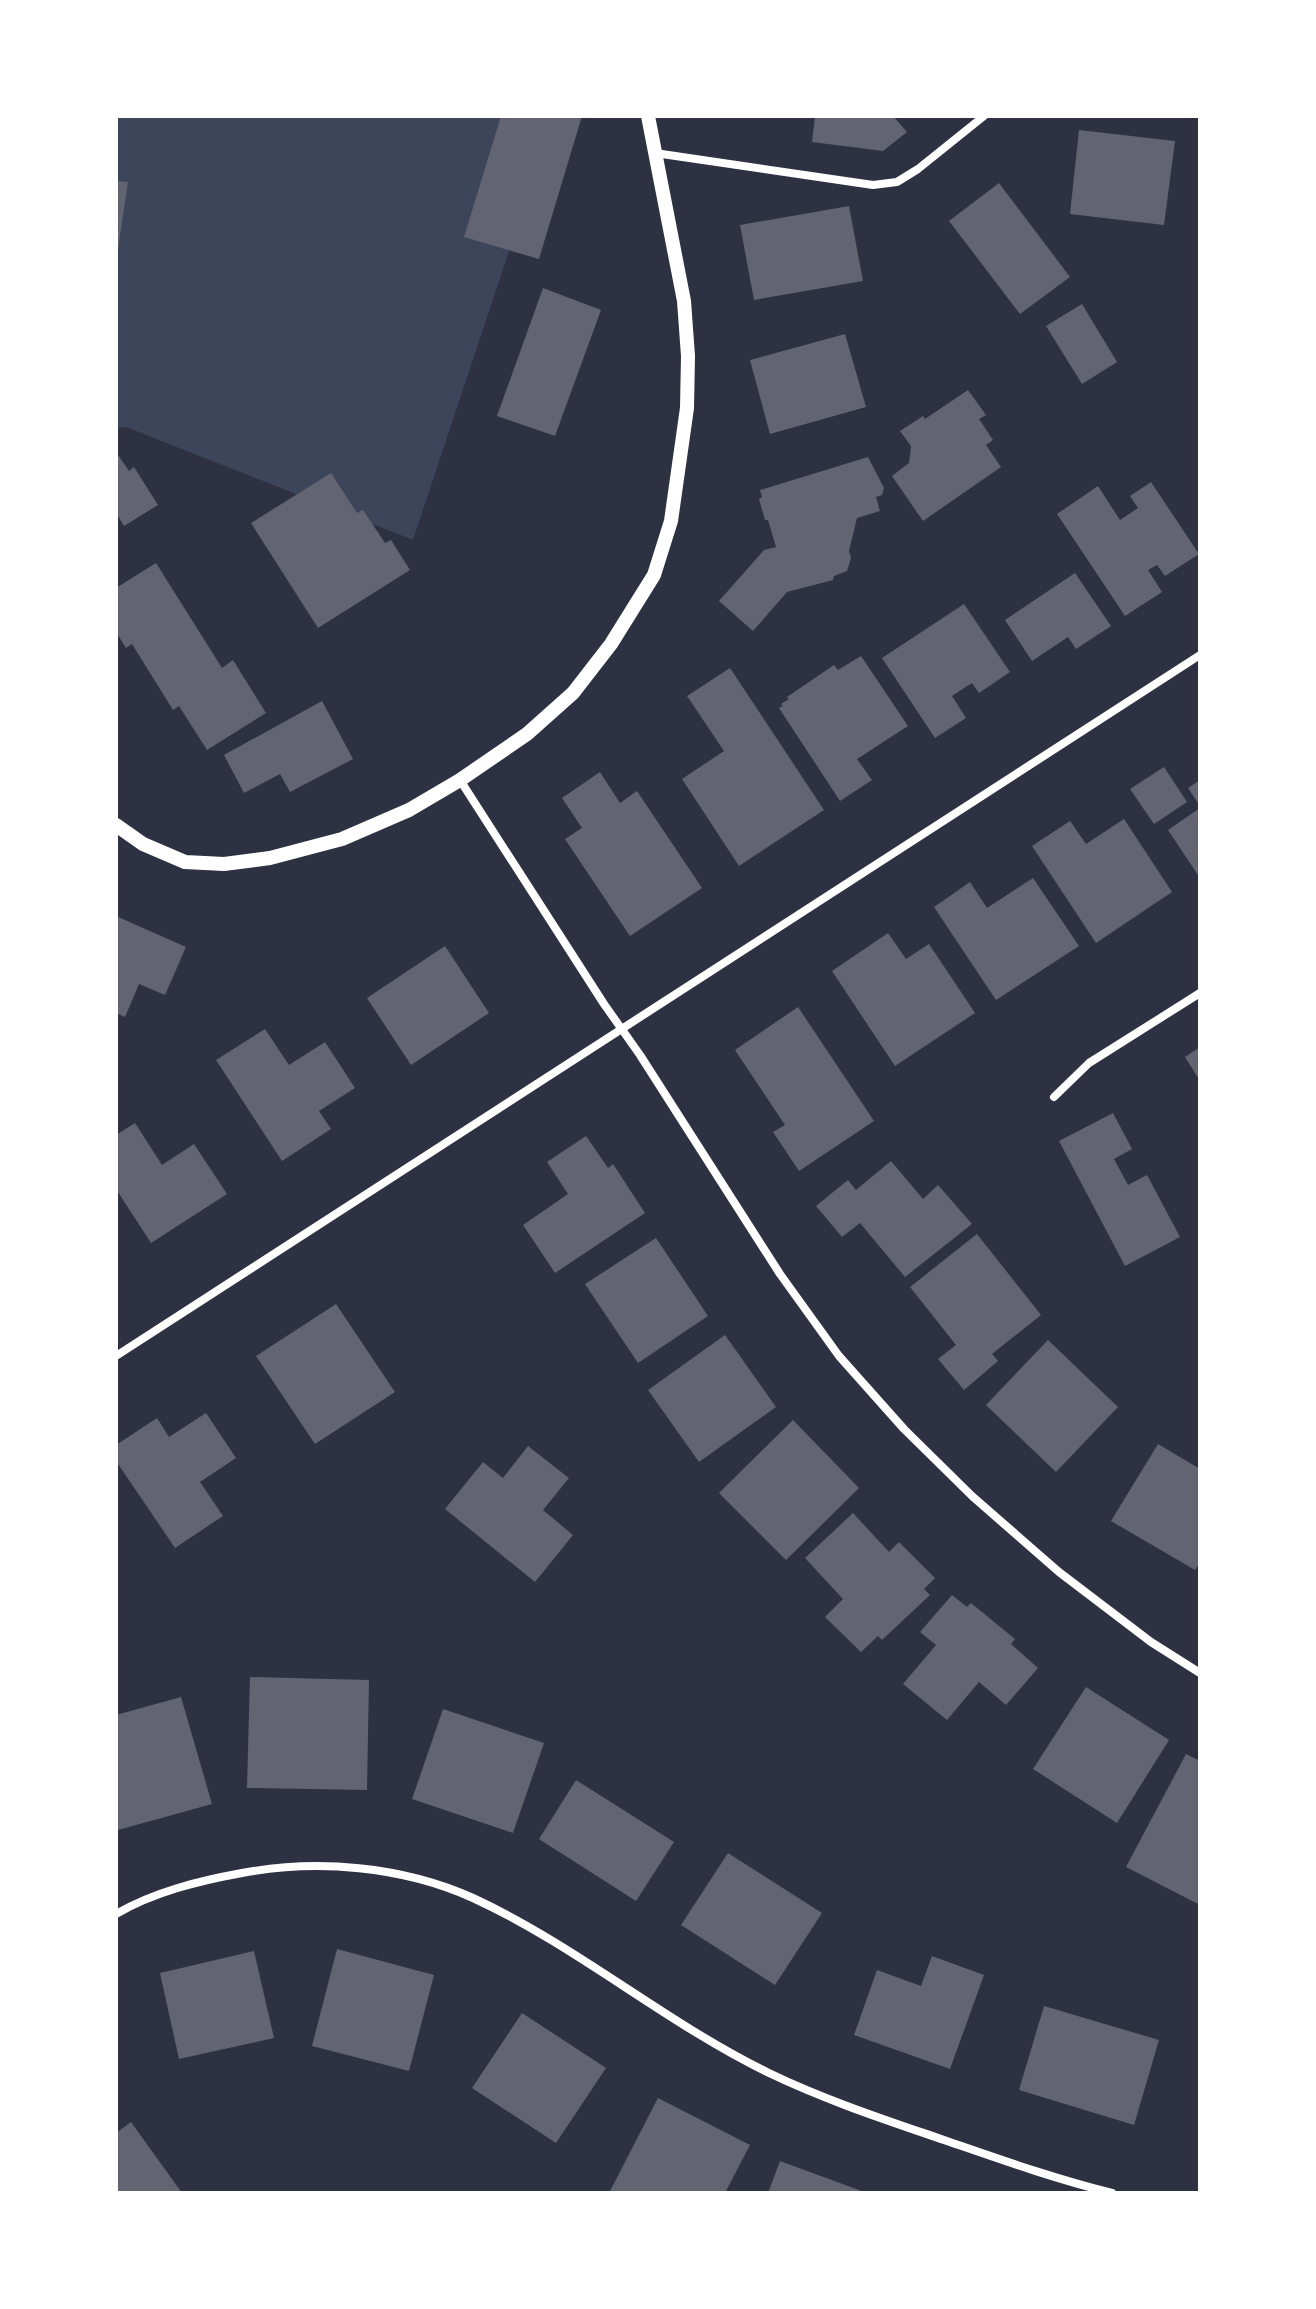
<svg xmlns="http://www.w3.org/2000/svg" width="1316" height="2309" viewBox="0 0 1316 2309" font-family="'IBM Plex Sans',sans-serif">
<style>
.green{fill:#3c4559}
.building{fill:#626471}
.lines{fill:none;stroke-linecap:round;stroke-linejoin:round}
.minor{stroke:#fff;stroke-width:8}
.tertiary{stroke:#fff;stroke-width:14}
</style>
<rect width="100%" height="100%" fill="#2d3142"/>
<path class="green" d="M116 116H554L413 540 126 427 116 429Z"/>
<g class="building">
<path d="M501 116H582L539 259 464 237Z"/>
<path d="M815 116H893L907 132 883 151 812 142Z"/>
<path d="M1079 130 1175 141 1164 225 1070 214Z"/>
<path d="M116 181 128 182 118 249H116Z"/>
<path d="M999 183 1070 277 1020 314 949 221Z"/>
<path d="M849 206 863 281 754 300 740 225Z"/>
<path d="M543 288 601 310 555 436 497 416Z"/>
<path d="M1082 304 1117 362 1082 384 1046 326Z"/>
<path d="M845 334 866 407 770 434 750 360Z"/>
<path d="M968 390 986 415 979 419 993 440 986 445 1001 467 923 521 892 476 909 463 911 446 900 431 923 416 925 419Z"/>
<path d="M116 452 129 471 134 467 158 505 124 526 116 513Z"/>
<path d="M868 457 884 488 882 495 876 497 880 511 857 518 849 551 851 558 847 571 834 576 833 580 787 592 753 631 719 601 764 550 776 547 768 520H765L759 499 762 497 760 490Z"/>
<path d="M331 473 357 513 363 510 385 543 391 540 410 570 318 628 251 523Z"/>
<path d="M1151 482 1199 554 1165 576 1157 565 1148 570 1162 592 1125 616 1057 514 1098 486 1120 520 1138 508 1130 496Z"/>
<path d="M156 563 222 668 233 660 266 713 207 750 179 706 173 710 132 644 126 648 116 632V588Z"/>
<path d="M1075 573 1111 626 1076 649 1068 637 1032 661 1005 620Z"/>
<path d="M964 604 1010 672 979 693 972 683 952 696 966 718 935 738 882 658Z"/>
<path d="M861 656 908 726 857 759 872 780 840 801 779 708 783 706 781 704 789 699 787 697 834 665 838 670Z"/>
<path d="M730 668 824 810 739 866 682 779 724 751 687 696Z"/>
<path d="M322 701 353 759 290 792 280 774 244 793 224 755Z"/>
<path d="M1164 767 1187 802 1154 824 1130 789Z"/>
<path d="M600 772 620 803 637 791 702 888 630 936 565 839 582 828 562 798Z"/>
<path d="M1200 780V806L1188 788Z"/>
<path d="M1200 808V878L1168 830Z"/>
<path d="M1124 819 1172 892 1096 943 1032 846 1070 821 1086 844Z"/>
<path d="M1033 878 1079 946 996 1000 934 907 970 882 987 908Z"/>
<path d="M116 916 186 947 165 995 139 984 125 1017 116 1013Z"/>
<path d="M888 933 906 959 929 944 975 1013 895 1066 832 971Z"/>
<path d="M445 946 489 1013 411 1065 367 998Z"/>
<path d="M798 1007 874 1121 799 1171 773 1132 785 1125 735 1050Z"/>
<path d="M265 1029 289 1065 325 1042 355 1088 319 1111 331 1129 282 1161 216 1060Z"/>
<path d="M1200 1047V1081L1185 1057Z"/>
<path d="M1113 1113 1132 1149 1114 1159 1128 1185 1147 1175 1180 1237 1125 1266 1059 1141Z"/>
<path d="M135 1123 162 1165 194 1144 227 1194 151 1243 116 1189V1135Z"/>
<path d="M586 1136 608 1168 613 1164 645 1213 555 1273 523 1225 568 1194 547 1162Z"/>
<path d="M891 1161 923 1199 938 1185 972 1224 905 1277 860 1223 842 1237 816 1206 848 1180 856 1190Z"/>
<path d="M977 1234 1041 1315 992 1354 998 1361 964 1390 938 1359 956 1345 910 1287Z"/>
<path d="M656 1238 708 1316 638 1363 585 1284Z"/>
<path d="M336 1304 395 1392 315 1444 256 1356Z"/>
<path d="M725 1335 776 1407 699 1462 648 1390Z"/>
<path d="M1048 1340 1118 1407 1056 1472 986 1405Z"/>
<path d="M206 1413 236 1458 200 1482 223 1516 175 1548 116 1461V1445L157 1418 169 1437Z"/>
<path d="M793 1420 859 1488 786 1560 719 1493Z"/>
<path d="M1158 1444 1200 1469V1562L1195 1570 1111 1521Z"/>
<path d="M528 1446 569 1478 543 1510 573 1535 535 1582 445 1509 483 1462 503 1478Z"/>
<path d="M853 1513 889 1552 899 1542 935 1578 924 1589 930 1595 882 1640 878 1636 861 1652 825 1617 843 1599 805 1558Z"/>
<path d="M952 1595 967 1607 971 1603 1015 1639 1011 1644 1038 1668 1006 1705 979 1682 947 1720 903 1684 936 1645 920 1632Z"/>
<path d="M250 1677 369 1680 367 1790 247 1788Z"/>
<path d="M1086 1687 1169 1740 1117 1823 1033 1769Z"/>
<path d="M181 1697 212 1804 118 1830 116 1715Z"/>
<path d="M443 1709 544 1743 513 1833 412 1799Z"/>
<path d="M1186 1754 1200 1761V1905L1126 1867Z"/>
<path d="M576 1780 674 1842 636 1901 539 1839Z"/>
<path d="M728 1853 822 1913 775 1985 681 1925Z"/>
<path d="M337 1949 434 1975 409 2071 312 2046Z"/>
<path d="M254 1951 274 2038 179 2059 160 1973Z"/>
<path d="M932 1956 984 1975 950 2069 854 2035 877 1970 921 1986Z"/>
<path d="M1044 2006 1159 2040 1134 2125 1019 2090Z"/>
<path d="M522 2013 606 2068 556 2143 472 2088Z"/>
<path d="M658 2098 750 2145 725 2193H609Z"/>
<path d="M131 2122 182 2193H116V2133Z"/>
<path d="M780 2161 867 2193H768Z"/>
</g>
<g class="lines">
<g class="minor">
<path d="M655 153 873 185 897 182 918 169 984 116"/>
<path d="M460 780 604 1004 640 1055 780 1274 839 1356 904 1429 972 1496 1059 1572 1151 1642 1200 1673"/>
<path d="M1054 1097 1089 1063 1200 993"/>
<path d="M116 1356 1200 655"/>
<path d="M116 1914C154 1892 198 1881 242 1873 317 1859 402 1866 473 1898 577 1946 666 2023 769 2073 825 2100 886 2120 944 2140 999 2159 1055 2179 1112 2193"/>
</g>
<path class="tertiary" d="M116 825 143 844 185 862 224 864 270 858 342 839 409 810 460 780 527 734 573 693 611 644 654 575 671 521 687 408 688 356 684 301 648 116"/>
</g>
<rect width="1316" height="2309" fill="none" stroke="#ffffff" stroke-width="236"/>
</svg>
